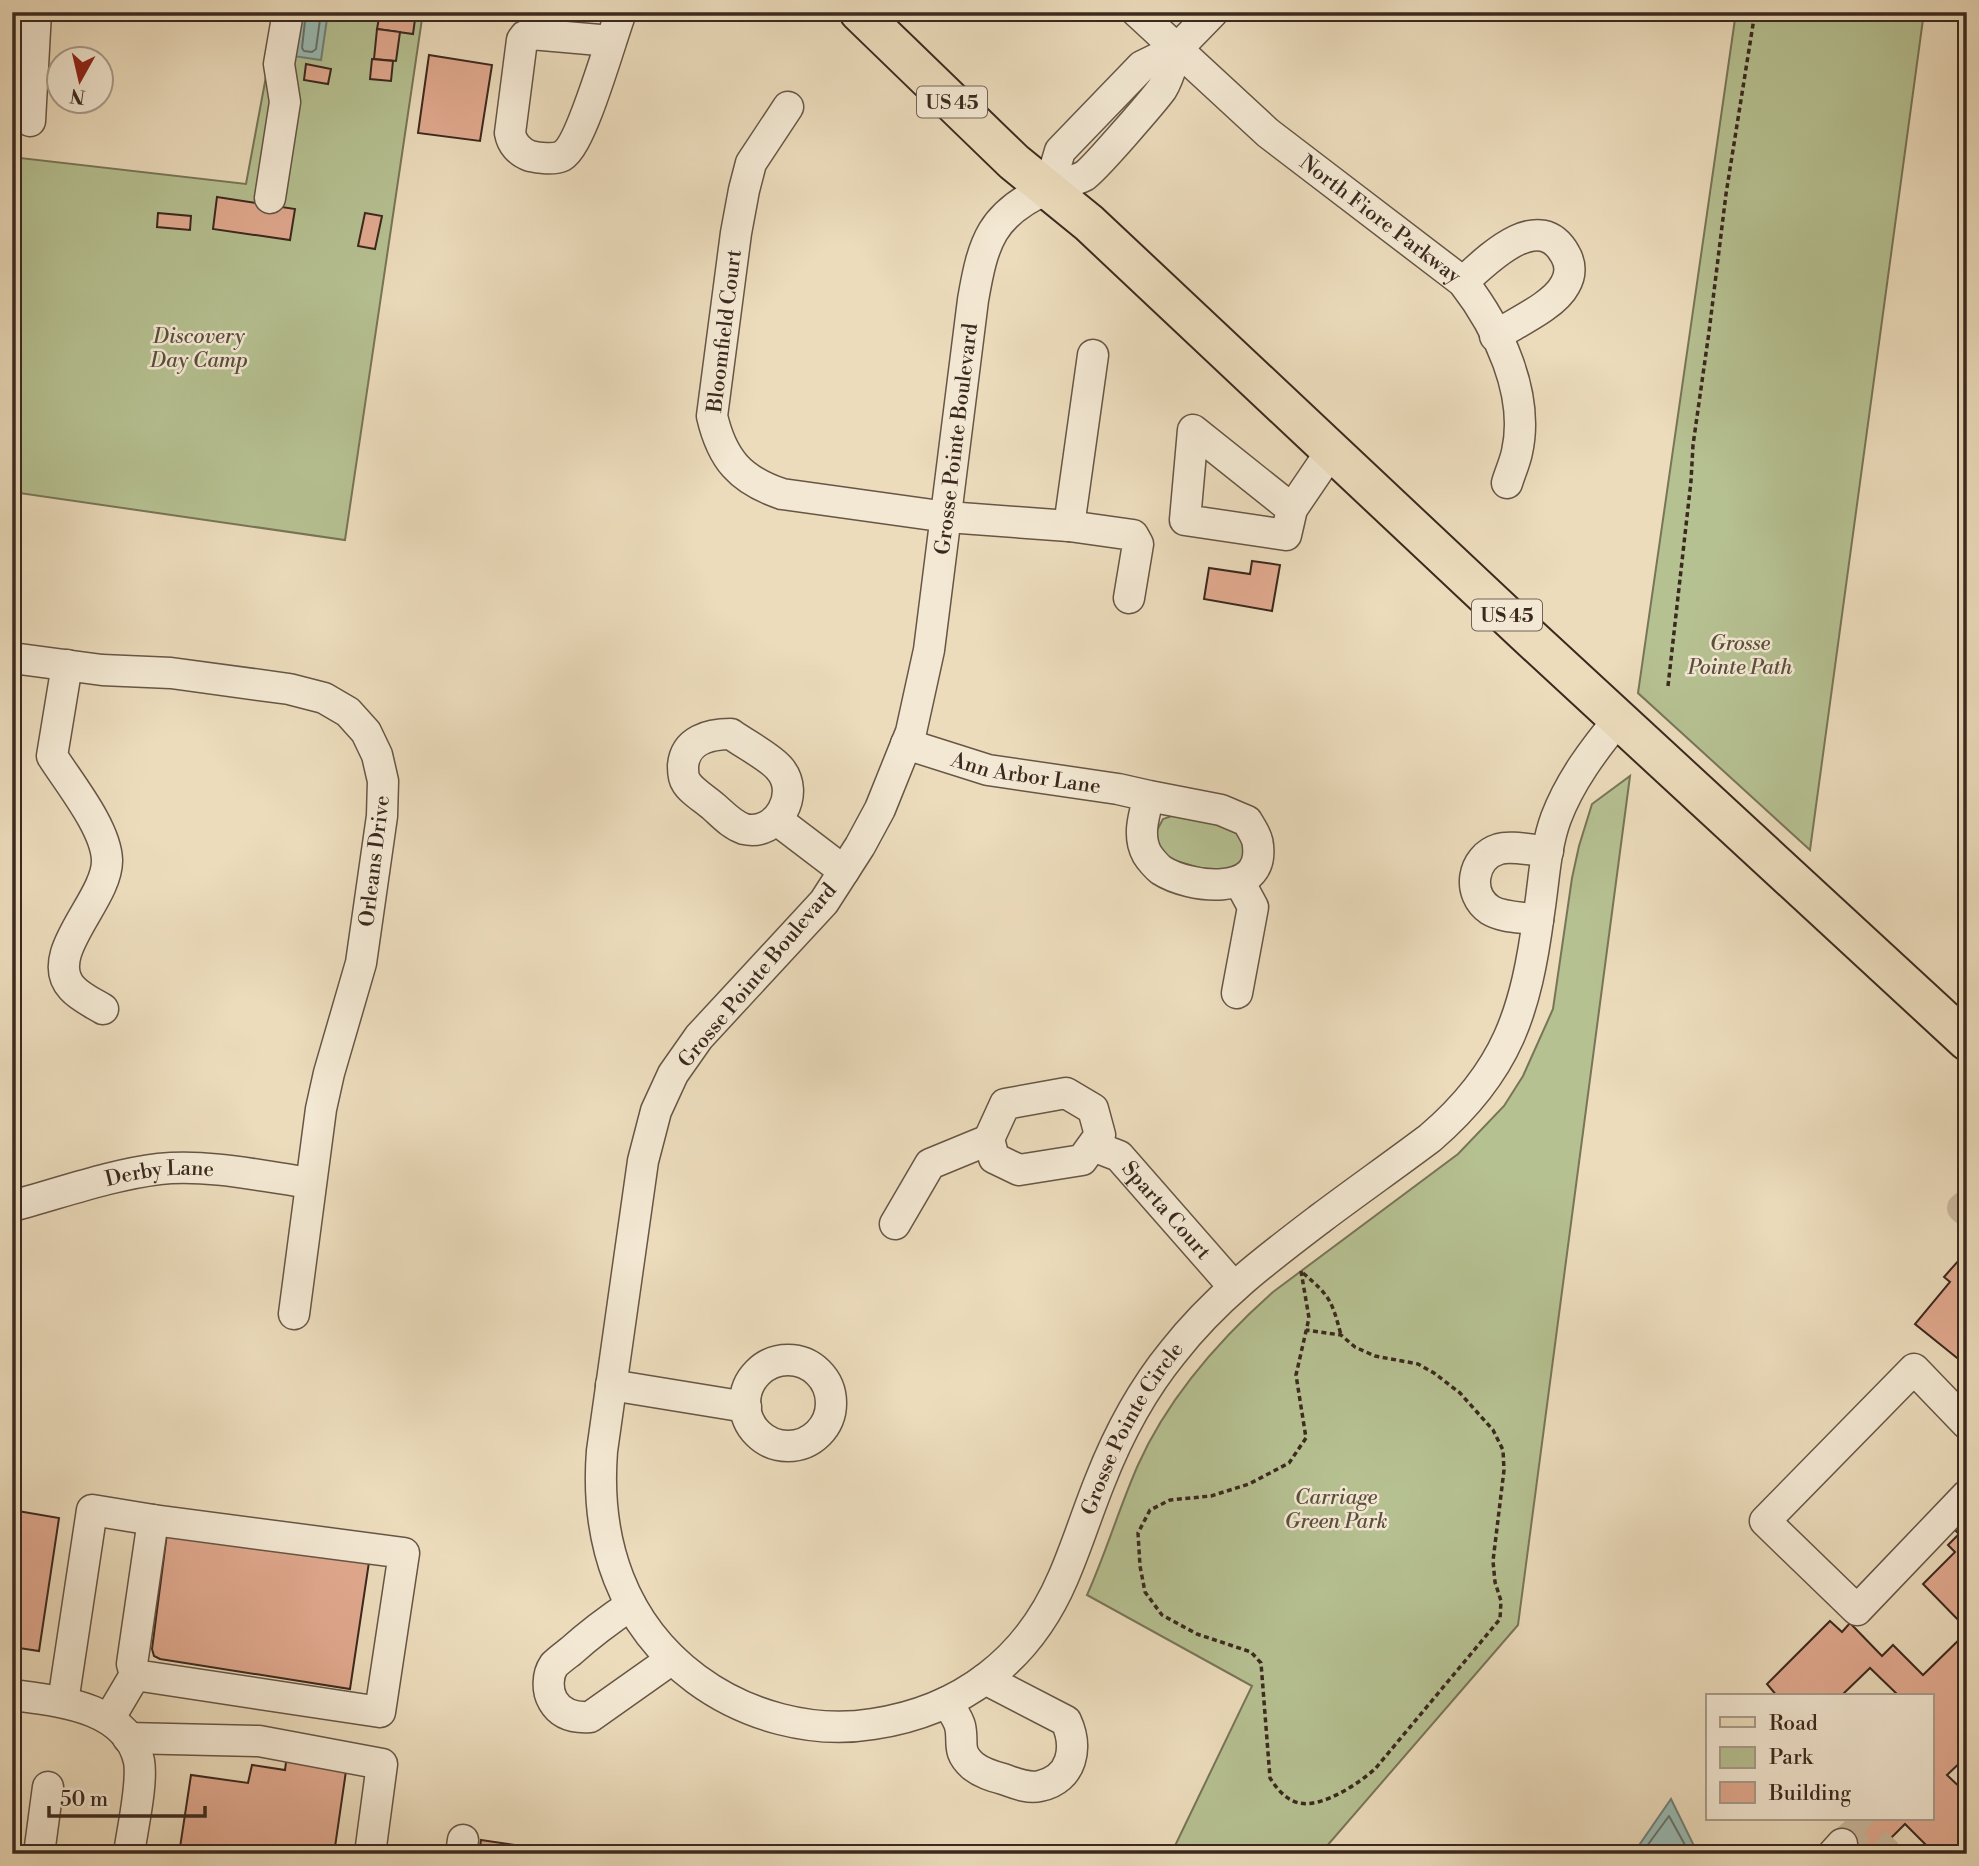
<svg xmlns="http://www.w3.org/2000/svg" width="1979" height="1866" viewBox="0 0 1979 1866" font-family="'Libre Bodoni',serif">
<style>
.green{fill:#b6c192;stroke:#787558;stroke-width:2}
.water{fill:#99bbb4;stroke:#738178;stroke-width:2}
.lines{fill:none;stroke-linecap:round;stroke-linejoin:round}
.shore{stroke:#6a726a;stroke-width:2}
.building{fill:#e2aa90;stroke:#3b291f;stroke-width:2}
.minor-tunnel{stroke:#c9b89d;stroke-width:30;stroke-dasharray:30 15;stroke-linecap:butt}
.minor-casing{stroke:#675646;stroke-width:33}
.major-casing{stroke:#3b291f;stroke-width:42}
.path{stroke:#3b291f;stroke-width:3.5;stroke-dasharray:5 3.5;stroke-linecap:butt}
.minor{stroke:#f3e8d3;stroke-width:30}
.major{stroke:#ecdcbc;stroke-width:38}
.labels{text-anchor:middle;stroke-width:5;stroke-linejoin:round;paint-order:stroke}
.shield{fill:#f3e8d3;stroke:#726255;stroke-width:2}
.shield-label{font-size:19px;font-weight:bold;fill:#3b291f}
.street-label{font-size:21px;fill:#3b291f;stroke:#f3e8d3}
.park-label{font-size:21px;font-style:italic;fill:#5a4f3c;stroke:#f3e8d3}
</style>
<rect width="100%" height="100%" fill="#ecdcbc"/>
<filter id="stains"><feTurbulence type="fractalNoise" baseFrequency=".00286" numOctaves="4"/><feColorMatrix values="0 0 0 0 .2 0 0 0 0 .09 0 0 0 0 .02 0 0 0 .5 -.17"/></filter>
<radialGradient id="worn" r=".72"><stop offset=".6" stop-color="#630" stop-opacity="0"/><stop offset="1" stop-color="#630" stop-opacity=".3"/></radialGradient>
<g class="green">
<path d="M278 12H423L345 540 12 492V157L246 184Z"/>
<path d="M1736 12H1924L1810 850 1638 693Z"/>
<path d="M1630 776 1518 1625 1320 1854H1171L1252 1686 1087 1595C1106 1553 1119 1508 1138 1465 1168 1398 1219 1340 1273 1292L1458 1154 1504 1106 1523 1076 1553 1009 1572 878 1579 846 1592 804Z"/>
<path d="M1180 813 1240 829 1250 840 1244 866 1222 874 1165 858 1156 847 1155 834 1163 819Z"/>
</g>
<g class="water">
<path d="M299 12H328L321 60 293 56Z"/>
<path d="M1671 1799 1698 1854H1633Z"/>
</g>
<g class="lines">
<g class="shore">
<path d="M306 12 302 48 304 51 312 52 316 49 321 12"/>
<path d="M1641 1854 1669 1816 1690 1854"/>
</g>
</g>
<g class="building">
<path d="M380 12H416L413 34 377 29Z"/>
<path d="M377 29 400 32 396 61 374 59Z"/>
<path d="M429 55 492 65 480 141 418 133Z"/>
<path d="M372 59 393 61 391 81 370 79Z"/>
<path d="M306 64 331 69 328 84 304 80Z"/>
<path d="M217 197 295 209 290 240 213 229Z"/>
<path d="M158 213 191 216 190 230 157 227Z"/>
<path d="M365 213 382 216 375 249 358 246Z"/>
<path d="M1252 561 1280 565 1272 611 1204 599 1209 568 1250 574Z"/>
<path d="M1959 1260 1965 1264 1967 1262V1366L1915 1324 1950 1282 1944 1277Z"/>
<path d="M12 1510 59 1518 39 1651 12 1647Z"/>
<path d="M1967 1511V1629L1923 1584 1955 1552 1948 1545 1959 1534 1951 1526Z"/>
<path d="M167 1533 369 1562 350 1689 160 1659 154 1656 152 1649Z"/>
<path d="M1830 1621 1842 1632 1850 1623 1882 1656 1893 1645 1923 1675 1967 1632V1756L1947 1775 1967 1794V1854H1935L1905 1824 1875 1854H1862L1844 1836 1861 1819H1932V1696H1899L1870 1668 1841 1696H1777L1767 1684Z"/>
<path d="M287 1754 347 1764 334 1854H179L191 1775 248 1783 252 1765 285 1770Z"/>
<path d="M481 1840 576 1854H479Z"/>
</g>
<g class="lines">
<g class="minor-tunnel">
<path d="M1967 1204 1962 1208 1967 1212"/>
<path d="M1842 1844 1860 1828 1888 1854"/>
</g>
<defs>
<g id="minor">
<path id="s1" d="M1137 12 1268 133 1463 282C1498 327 1530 394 1517 452 1515 462 1510 473 1507 483"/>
<path d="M611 41 531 34 525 36 522 40 510 133C512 144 519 152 530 156 538 158 554 160 562 156 582 145 611 38 621 12"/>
<path id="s2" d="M1177 49C1173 61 1169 78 1162 89 1154 100 1093 171 1084 176 1073 182 1060 183 1049 188 991 213 983 242 973 300L929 650 911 732 880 809 860 846 824 902 699 1037 673 1074 656 1111 643 1161 602 1451C595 1541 622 1624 696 1679 746 1716 812 1734 873 1724 961 1711 1028 1660 1063 1578 1077 1546 1087 1513 1100 1481 1118 1435 1142 1390 1173 1352 1215 1298 1267 1259 1321 1218 1357 1191 1394 1165 1430 1138 1508 1071 1526 1011 1539 913 1544 882 1545 848 1556 818 1570 781 1594 749 1619 719"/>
<path d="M788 107 751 163 744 190 736 233 712 416C722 459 740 480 782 494L947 517 1069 526 1133 535 1138 544 1129 598"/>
<path d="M30 121 36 12"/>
<path d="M1049 188 1060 151 1142 66 1177 49 1213 12"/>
<path d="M270 198 285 102 279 64 288 12"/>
<path d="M1463 282C1487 260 1539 207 1565 254 1571 264 1571 275 1565 285 1554 306 1515 323 1495 336"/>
<path d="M1292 509 1193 430 1185 520 1286 535 1292 509 1332 450"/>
<path d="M1069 526 1093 355"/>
<path d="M12 658 102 670 171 673 289 689 324 698 348 712 366 732 377 755 383 781 382 816 361 963 329 1073 321 1109 294 1314"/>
<path d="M67 665 52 756C69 783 106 828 107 860 108 900 41 954 72 988 80 997 93 1003 103 1009"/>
<path d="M731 734C743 743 770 757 779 768 802 793 777 837 744 829 732 825 723 815 714 807 705 799 691 791 686 782 683 778 683 770 683 766 685 740 709 734 731 734Z"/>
<path id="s3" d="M906 744 988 770 1118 789 1149 796C1144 815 1137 836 1147 854 1150 859 1157 867 1161 870 1189 888 1264 898 1258 846 1258 838 1251 828 1247 821L1221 810 1149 796"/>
<path d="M777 820 844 871"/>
<path d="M1538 920C1524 917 1503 918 1490 910 1466 894 1472 857 1499 849 1511 845 1534 851 1548 851"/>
<path d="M1237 993 1253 907 1239 881"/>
<path d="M1066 1093 1093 1109 1100 1135 1082 1160 1019 1170 994 1158 989 1139 1005 1104Z"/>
<path id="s4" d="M1093 1146 1119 1156 1233 1286"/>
<path id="s5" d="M12 1206C61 1193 110 1175 159 1169 209 1164 261 1176 310 1183"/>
<path d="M895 1224 930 1164 981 1143 990 1144"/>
<circle cx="788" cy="1403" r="43"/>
<path d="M611 1385 746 1407"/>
<path d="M1967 1424 1914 1369 1765 1521 1857 1610 1967 1495"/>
<path d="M631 1605C610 1619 590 1634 571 1651 566 1655 559 1660 554 1665 547 1675 547 1691 553 1701 561 1715 575 1718 590 1717L672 1659"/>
<path d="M12 1695C57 1701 127 1706 139 1761 143 1784 132 1830 129 1854"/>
<path d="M63 1702 92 1510 153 1520"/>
<path d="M947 1702C951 1709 958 1718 960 1726 964 1743 956 1751 973 1766 982 1773 992 1776 1003 1779 1015 1783 1027 1789 1040 1786 1073 1779 1078 1747 1066 1721L985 1679"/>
<path d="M109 1719 135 1675 132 1664 153 1520 404 1553 380 1712 135 1675"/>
<path d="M128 1738 259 1741 382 1764 370 1854"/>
<path d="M39 1854 48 1787"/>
<path d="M461 1854 463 1840"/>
<path d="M1833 1854 1842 1844"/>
</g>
<path id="major" d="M859 12 1014 162 1089 223 1524 632 1967 1041"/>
</defs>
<use href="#minor" class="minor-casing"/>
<use href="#major" class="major-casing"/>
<g class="path">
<path d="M1668 686 1691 481 1693 445 1709 332 1726 194 1755 12"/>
<path d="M1301 1271 1309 1318 1296 1375 1306 1438 1289 1463 1249 1484 1211 1496 1170 1500 1150 1510 1138 1533 1140 1566 1145 1592 1162 1615 1197 1634 1251 1652 1261 1663 1270 1778C1277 1789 1286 1800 1299 1803 1323 1808 1359 1783 1375 1769L1500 1619 1501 1601 1495 1582 1493 1561 1504 1470 1503 1450 1493 1430 1460 1393 1434 1373 1418 1364 1375 1356 1355 1347 1341 1335 1306 1330"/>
<path d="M1303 1273C1330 1296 1332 1301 1341 1335"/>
</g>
<use href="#minor" class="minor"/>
<use href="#major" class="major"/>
</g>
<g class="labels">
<g class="shield">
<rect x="917" y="86.5" width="70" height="31" rx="5"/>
<rect x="1472" y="599.5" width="70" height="31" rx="5"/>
</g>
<g class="shield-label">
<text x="952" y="109">US 45</text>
<text x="1507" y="622">US 45</text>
</g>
<g class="street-label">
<text dy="7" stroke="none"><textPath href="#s1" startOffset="320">North Fiore Parkway</textPath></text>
<text transform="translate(724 331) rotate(-83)" y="7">Bloomfield Court</text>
<text transform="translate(956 439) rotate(-83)" y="7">Grosse Pointe Boulevard</text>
<text dy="7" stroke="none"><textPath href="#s3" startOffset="124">Ann Arbor Lane</textPath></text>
<text transform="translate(374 861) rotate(-83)" y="7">Orleans Drive</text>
<text transform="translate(757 975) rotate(-50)" y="7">Grosse Pointe Boulevard</text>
<text dy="7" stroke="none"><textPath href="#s5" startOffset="152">Derby Lane</textPath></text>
<text dy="7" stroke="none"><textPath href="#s4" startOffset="100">Sparta Court</textPath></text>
<text dy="7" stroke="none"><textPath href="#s2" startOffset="2445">Grosse Pointe Circle</textPath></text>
</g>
<g class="park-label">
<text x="199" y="343">Discovery<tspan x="199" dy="24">Day Camp</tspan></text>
<text x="1740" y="650">Grosse<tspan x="1740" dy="24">Pointe Path</tspan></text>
<text x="1336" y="1504">Carriage<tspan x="1336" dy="24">Green Park</tspan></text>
</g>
</g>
<rect width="1979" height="1866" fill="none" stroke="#ecdcbc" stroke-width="42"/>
<rect x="14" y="14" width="1951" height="1838" fill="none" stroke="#3b291f" stroke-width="3.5"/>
<rect x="21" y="21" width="1937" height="1824" fill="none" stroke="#3b291f" stroke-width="2"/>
<rect x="1706" y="1694" width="228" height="126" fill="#f3e8d3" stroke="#a99c8b" stroke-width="2"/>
<rect x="1720" y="1717" width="35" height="10" fill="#ecdcbc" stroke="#a99c8b" stroke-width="2"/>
<text x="1769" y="1730" font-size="21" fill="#3b291f">Road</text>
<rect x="1720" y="1747" width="35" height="21" fill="#b6c192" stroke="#a99c8b" stroke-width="2"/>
<text x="1769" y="1764" font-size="21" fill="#3b291f">Park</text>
<rect x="1720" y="1782" width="35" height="21" fill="#e2aa90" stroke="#a99c8b" stroke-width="2"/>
<text x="1769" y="1800" font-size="21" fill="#3b291f">Building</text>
<g transform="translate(80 80) rotate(188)"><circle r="33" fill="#f3e8d3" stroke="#a99c8b" stroke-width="2"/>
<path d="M0-5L12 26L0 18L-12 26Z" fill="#8f2418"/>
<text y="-10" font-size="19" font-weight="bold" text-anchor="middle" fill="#3b291f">N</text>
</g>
<path d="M49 1806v10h156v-10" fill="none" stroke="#3b291f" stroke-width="3.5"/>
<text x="60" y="1806" font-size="21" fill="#3b291f" stroke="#f3e8d3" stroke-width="5" paint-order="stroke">50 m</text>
<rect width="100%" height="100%" filter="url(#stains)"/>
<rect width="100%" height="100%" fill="url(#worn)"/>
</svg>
